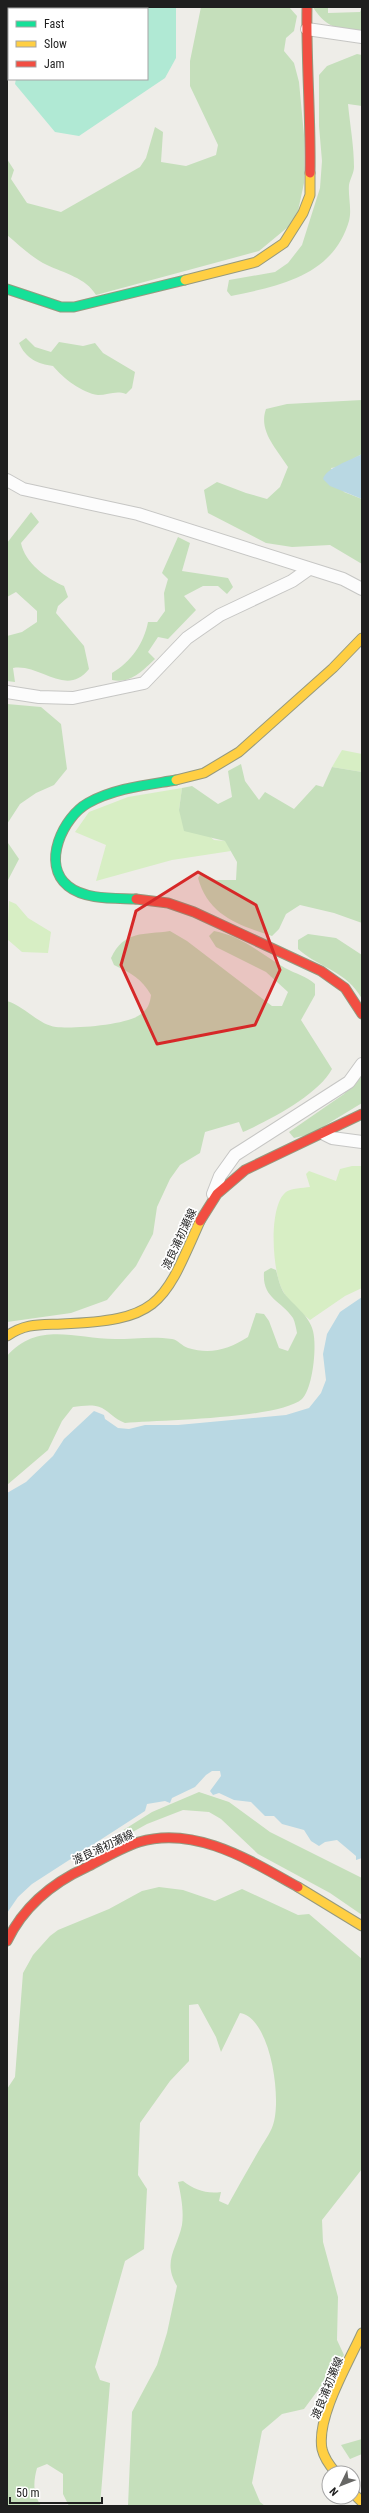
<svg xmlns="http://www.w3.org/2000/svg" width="369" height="2513" viewBox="0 0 369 2513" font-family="'Roboto Condensed','Noto Sans JP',sans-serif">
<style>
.grass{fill:#d7eec4}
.forest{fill:#c5dfbb}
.pitch{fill:#b0e9d4}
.water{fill:#b9d8e3}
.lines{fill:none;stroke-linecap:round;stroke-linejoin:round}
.street-casing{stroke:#c6c6c4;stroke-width:14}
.fast-casing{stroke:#95997e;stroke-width:11}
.slow-casing{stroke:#95997e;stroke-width:11}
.jam-casing{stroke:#95997e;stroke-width:11}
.street{stroke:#fcfcfc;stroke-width:12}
.fast{stroke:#16e098;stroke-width:9}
.slow{stroke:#ffcf43;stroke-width:9}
.jam{stroke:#f24e42;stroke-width:9}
.marked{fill:#d62828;fill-opacity:0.2;stroke:#d62828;stroke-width:3;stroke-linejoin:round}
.labels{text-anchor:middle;stroke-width:3.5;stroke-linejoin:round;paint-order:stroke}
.street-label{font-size:11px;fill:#1f1f1f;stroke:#fff}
</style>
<rect width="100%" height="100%" fill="#eeede8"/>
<g class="grass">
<path d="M342 750 362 754V772L332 767Z"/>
<path d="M182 788 179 810 214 840 226 841 231 851 172 860 96 881 106 845 75 832 89 812 128 797Z"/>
<path d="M9 901 16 904 28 918 51 932 48 953 22 952 7 939Z"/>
<path d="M352 1166H362V1288L345 1296 310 1320C301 1312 288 1302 283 1291 272 1272 268 1206 286 1192 291 1188 303 1188 310 1187L306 1174 309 1171 336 1181 340 1169Z"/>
</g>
<g class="forest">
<path d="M201 7H289L297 16 294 31 286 38 284 51 294 63 299 82 304 135V183L298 211 288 227 259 251 96 295C86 278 64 273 47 265 32 258 19 245 7 235V159L14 170 11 179 27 203 61 212 140 167 146 158 155 127 163 132 161 162 186 166 216 155 218 145 190 86V61Z"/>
<path d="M313 7H328V13L360 12 362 7V31C341 32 324 26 313 7Z"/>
<path d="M357 54 362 55V106L348 104C350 125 354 146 354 167 354 173 350 179 349 185 348 196 352 210 349 221 333 276 279 286 231 296L227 291 229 280 275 272 288 263 302 245 320 188 322 161 319 126V75L327 66Z"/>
<path d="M26 338 35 347 51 352 59 342 83 346 95 343 103 353 135 372 132 388 126 394C116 390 108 395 98 395 82 393 63 378 53 366 38 364 26 359 19 343Z"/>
<path d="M362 400V454L338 467 331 468 344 492 362 499V564L330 545 292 547 266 543 208 513 204 490 217 482 246 493 267 499 280 487 288 467C277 449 258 431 266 409L287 404Z"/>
<path d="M31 512 39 522 21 543C25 563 46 578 64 586L68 597 58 606 56 613 84 646 89 669C66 698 40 663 13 668L15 682 7 681V636L22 632 37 622V611L16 592 7 597V543Z"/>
<path d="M178 537 190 543 182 571 228 578 233 587 227 594 218 586H203L184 596 196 610 168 639 158 637 148 652 155 659C142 671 131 684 112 680V673C131 662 144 643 148 622H157L165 611 164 593 168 579 162 573Z"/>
<path d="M7 704 41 707 61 724 67 769 54 785 36 793 20 804 7 824Z"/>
<path d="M241 764 245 781 259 800 265 792 294 809 316 785 323 787 332 767 362 772V923L334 913 300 905 286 914 279 929 272 936C238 925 208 915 198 878L201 873 216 880H236L237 862 225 841 184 831 179 810 182 788 192 786 218 804 232 797 228 771Z"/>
<path d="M7 837 8 843 19 859 7 882Z"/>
<path d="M170 931 187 941 272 1006H282L288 992 266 972 216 947 209 936 214 931C242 936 261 954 285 968 296 974 306 976 315 984V995L301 1020 332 1069C318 1095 270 1120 243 1132L239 1122 205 1132 200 1153 180 1165 170 1179 157 1207 153 1234 136 1266 107 1300 71 1313 7 1322V1001C24 1006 39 1025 56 1027 74 1029 128 1025 141 1014 148 1009 150 1003 151 995 142 979 131 973 114 965L111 958C124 930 144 935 170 931Z"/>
<path d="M308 934 336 938 362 955V999C347 971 321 969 298 949V940Z"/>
<path d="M362 1072V1103L311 1134 294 1138 289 1132 344 1094Z"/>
<path d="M271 1268 276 1270C278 1277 280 1287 284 1293 294 1306 309 1315 313 1331 317 1346 313 1388 302 1399 279 1419 160 1420 125 1423 114 1419 110 1412 102 1408 93 1404 83 1406 73 1407L62 1421 48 1450 7 1485V1356C38 1321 75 1339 115 1339 135 1339 153 1336 172 1339 178 1340 182 1346 188 1348 211 1355 229 1349 248 1337L256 1313 264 1314 269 1321 279 1348 288 1351 297 1333C296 1328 295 1322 293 1318 281 1300 262 1299 264 1272Z"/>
<path d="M199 1792 229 1802 270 1832 362 1878V1915L330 1893 258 1854 221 1819 209 1812 183 1810 147 1824 120 1839 117 1834 152 1812Z"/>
<path d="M159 1887 183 1890 215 1901 242 1889 298 1915 309 1914 362 1959V2169L322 2220 323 2242 338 2297 337 2340 344 2355 304 2409 282 2414 262 2431 252 2483 260 2502 265 2506H128L132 2412 157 2365 167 2333 177 2286C162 2261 177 2249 182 2225 184 2211 181 2195 178 2182L183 2181C195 2190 206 2194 221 2192L219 2201 228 2205C238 2187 248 2169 258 2152 263 2143 270 2134 273 2125 282 2100 271 2018 240 2013L221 2052 216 2037 198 2004 189 2005V2061L170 2081 140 2123 138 2175 147 2189 144 2249 125 2261 95 2367 100 2380 110 2383 100 2506H69L63 2494V2474L47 2464 37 2468C33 2483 33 2493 41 2506H7V2089L15 2077 23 1973 33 1955 50 1936 58 1930 109 1909 142 1891Z"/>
<path d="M362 2439V2454L350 2459 341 2445Z"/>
</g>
<g class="pitch">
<path d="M46 7H111L108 9H47Z"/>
<path d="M139 7H176V58L165 78 79 136 55 132 15 84 16 79H147V9H136Z"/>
</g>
<g class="water">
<path d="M362 454V499L330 486 323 479C326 468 351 460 362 454Z"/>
<path d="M362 1297V1858L356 1860V1856L337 1840 325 1842 319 1846 311 1841 304 1830 282 1824 274 1816H265L251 1802 234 1800 219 1793 213 1795 210 1791 221 1776 220 1771H212L206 1775 195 1787 172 1798 170 1803 165 1801 147 1804 145 1811 32 1884 18 1897 7 1913V1493L26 1482 53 1456 64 1439 94 1411 104 1415 105 1419 118 1428 129 1429 145 1425H178L286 1415 309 1408 321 1393 326 1380 323 1354 327 1334 340 1312Z"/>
</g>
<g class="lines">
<defs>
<g id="street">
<path d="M307 29 362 37"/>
<path d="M7 480 23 489 138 514 343 579 362 589"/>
<path d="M7 692 39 697 73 698 144 683 187 638 220 615 292 581 309 569"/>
<path d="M324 1134 332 1138 362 1142"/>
<path d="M213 1194 220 1176 235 1155 349 1082 362 1064"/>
</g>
<g id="fast">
<path d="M7 289 61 307H74L185 280"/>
<path d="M136 899C115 898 85 900 68 886 41 864 63 817 88 803 115 788 147 785 176 780"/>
</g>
<g id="slow">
<path d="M185 280 256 262 284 243 303 213 310 195V173"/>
<path d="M176 780 204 773 239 752 333 668 362 638"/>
<path d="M7 1336C26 1323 40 1325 62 1324 160 1320 163 1305 200 1221"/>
<path d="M298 1887 362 1926"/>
<path d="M336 2473C330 2466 324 2458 322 2449 316 2417 349 2362 362 2333"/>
<path d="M353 2493 362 2502"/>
</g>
<g id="jam">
<path d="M307 7C306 62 311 117 310 173"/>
<path d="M136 899 168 903 194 912 321 971 345 988 362 1014"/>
<path d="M200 1221 217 1194 245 1170 362 1114"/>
<path d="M7 1941C24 1906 52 1883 87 1867 104 1858 121 1848 139 1842 195 1825 251 1861 298 1887"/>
</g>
</defs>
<use href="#street" class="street-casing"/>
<use href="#fast" class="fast-casing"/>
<use href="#slow" class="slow-casing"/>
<use href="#jam" class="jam-casing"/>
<use href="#street" class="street"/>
<use href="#fast" class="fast"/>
<use href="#slow" class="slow"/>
<use href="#jam" class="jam"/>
</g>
<path class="marked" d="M198 872 256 905 280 970 255 1025 157 1044 121 965 136 911Z"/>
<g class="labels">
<g class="street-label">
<text transform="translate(179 1239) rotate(-65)" y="4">渡良浦初瀬線</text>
<text transform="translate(103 1847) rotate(-25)" y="4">渡良浦初瀬線</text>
<text transform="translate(327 2388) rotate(-68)" y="4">渡良浦初瀬線</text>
</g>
</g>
<rect width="369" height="2513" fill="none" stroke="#1f1f1f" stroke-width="16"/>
<rect x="8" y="8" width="140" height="72" fill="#ffffff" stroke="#a5a5a5"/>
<rect x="16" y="21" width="20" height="6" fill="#16e098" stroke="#a5a5a5"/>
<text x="44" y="28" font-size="12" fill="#1f1f1f">Fast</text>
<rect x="16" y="41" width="20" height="6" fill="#ffcf43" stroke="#a5a5a5"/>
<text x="44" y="48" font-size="12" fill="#1f1f1f">Slow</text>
<rect x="16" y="61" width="20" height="6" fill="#f24e42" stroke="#a5a5a5"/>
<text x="44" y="68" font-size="12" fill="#1f1f1f">Jam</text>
<g transform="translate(341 2485) rotate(227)"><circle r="19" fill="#ffffff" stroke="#a5a5a5"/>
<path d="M0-3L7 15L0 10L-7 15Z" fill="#676765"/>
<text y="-6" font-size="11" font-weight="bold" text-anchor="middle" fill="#1f1f1f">N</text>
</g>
<path d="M10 2497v6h92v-6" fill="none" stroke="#1f1f1f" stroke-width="2"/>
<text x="16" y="2497" font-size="12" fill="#1f1f1f" stroke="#ffffff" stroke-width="3" paint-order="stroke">50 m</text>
</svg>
